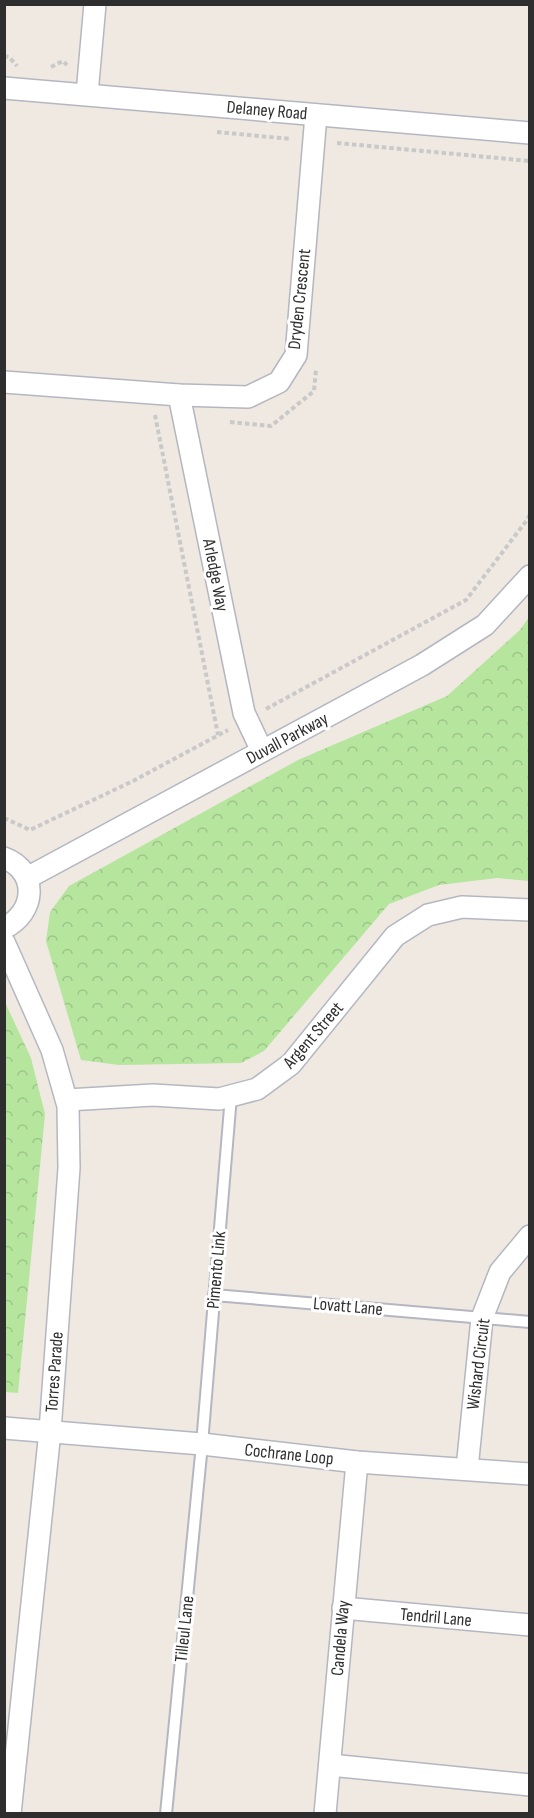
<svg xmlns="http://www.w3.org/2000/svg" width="534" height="1818" viewBox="0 0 534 1818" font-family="'Sofia Sans Condensed',sans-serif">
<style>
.forest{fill:url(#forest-crowns)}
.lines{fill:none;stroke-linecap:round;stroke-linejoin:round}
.lane-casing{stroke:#b4b7c1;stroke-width:14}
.street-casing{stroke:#b4b7c1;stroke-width:24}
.path{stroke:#c9c9c9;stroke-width:4;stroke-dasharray:4.5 3;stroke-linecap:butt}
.lane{stroke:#fff;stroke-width:10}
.street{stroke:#fff;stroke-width:21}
.labels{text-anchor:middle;stroke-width:6;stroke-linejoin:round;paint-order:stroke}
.street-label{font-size:18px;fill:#2e2e2e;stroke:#fff}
</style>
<defs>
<pattern id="forest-crowns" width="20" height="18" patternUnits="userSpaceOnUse" patternTransform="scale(1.5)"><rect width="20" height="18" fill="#b6e59e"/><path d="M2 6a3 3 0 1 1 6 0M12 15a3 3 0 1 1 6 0" fill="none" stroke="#9dc588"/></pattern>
</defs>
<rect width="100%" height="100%" fill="#efe9e1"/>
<g class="forest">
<path d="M529 617V881L497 878 439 885 389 904 264 1051 241 1063 119 1065 81 1060 46 941 50 912 69 886 298 760 447 696 520 630Z"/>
<path d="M4 1000 31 1058 45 1114 18 1393 4 1392Z"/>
</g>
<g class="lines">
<defs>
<g id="lane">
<path d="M214 1295 530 1322"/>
<path d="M166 1814 202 1444 231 1096"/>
</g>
<g id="street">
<path d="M4 88 530 133"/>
<path d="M87 94 95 4"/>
<path d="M4 382 179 395 248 397 279 382 296 355 316 115"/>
<path d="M179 395 244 713 262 751"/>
<path d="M4 858C39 871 36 913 4 928"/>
<path d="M27 878 422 665 485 625 530 576"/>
<path d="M4 942 52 1050 68 1106 69 1168 50 1431 10 1814"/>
<path d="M67 1100 153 1095 219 1099 257 1089 291 1064 395 936 428 915 462 907 530 910"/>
<path d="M4 1428 202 1444 357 1462 530 1474"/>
<path d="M467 1469 482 1318 500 1272 530 1236"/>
<path d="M343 1608 530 1625"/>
<path d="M330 1765 530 1785"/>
<path d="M325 1814 357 1462"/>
</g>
</defs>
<use href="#lane" class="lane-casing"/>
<use href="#street" class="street-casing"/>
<g class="path">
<path d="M4 56 9 57 17 66"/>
<path d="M51 67 63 61 67 65"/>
<path d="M217 132 291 139"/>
<path d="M337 143 530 161"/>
<path d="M155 415 218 735"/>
<path d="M230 422 271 426 314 391 316 370"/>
<path d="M266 709 466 600 527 520 530 514"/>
<path d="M4 818 30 830 133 781 228 730"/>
</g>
<use href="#lane" class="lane"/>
<use href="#street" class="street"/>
</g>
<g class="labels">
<g class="street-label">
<text transform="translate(267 110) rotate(5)" y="6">Delaney Road</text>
<text transform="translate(299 299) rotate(-84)" y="6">Dryden Crescent</text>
<text transform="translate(216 575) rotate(79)" y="6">Arledge Way</text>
<text transform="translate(287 738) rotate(-28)" y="6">Duvall Parkway</text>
<text transform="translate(313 1035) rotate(-49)" y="6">Argent Street</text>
<text transform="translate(216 1270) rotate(-85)" y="6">Pimento Link</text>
<text transform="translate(348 1306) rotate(5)" y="6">Lovatt Lane</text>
<text transform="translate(478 1364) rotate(-83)" y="6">Wishard Circuit</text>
<text transform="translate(54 1372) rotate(-86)" y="6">Torres Parade</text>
<text transform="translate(289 1454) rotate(6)" y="6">Cochrane Loop</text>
<text transform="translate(436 1617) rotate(5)" y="6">Tendril Lane</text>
<text transform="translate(184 1629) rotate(-84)" y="6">Tilleul Lane</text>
<text transform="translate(340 1638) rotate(-85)" y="6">Candela Way</text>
</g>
</g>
<rect width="534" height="1818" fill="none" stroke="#2e2e2e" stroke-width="12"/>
</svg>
